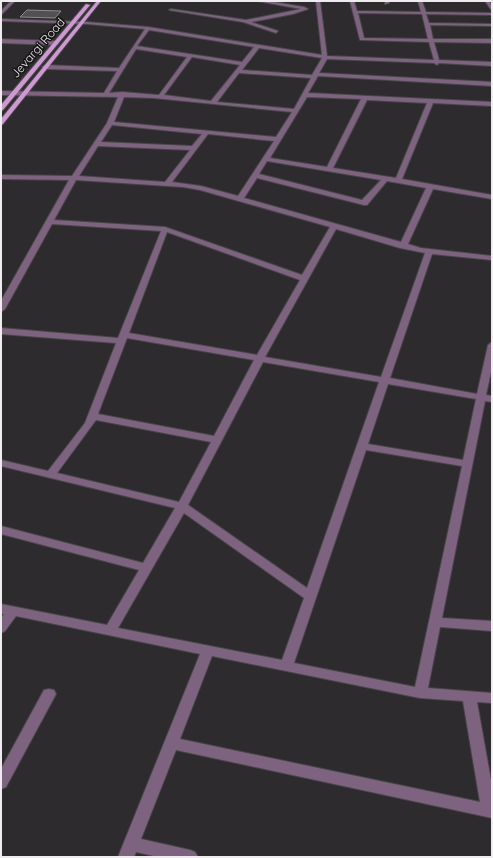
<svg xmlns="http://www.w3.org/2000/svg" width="493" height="858" viewBox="0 0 493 858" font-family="Quicksand,sans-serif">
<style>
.building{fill:#535053;stroke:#8f8b8f}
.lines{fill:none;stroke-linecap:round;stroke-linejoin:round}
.minor-casing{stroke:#484648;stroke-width:2}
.major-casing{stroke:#484648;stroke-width:2}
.minor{fill:#7d637f;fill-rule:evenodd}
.major{fill:#ce98d2;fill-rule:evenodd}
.labels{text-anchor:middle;stroke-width:3;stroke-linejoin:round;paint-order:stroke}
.far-street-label{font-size:12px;fill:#eeecee;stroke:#151415}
</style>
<rect width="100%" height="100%" fill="#2d2b2d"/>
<path class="building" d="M27 10 61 11 55 18 20 17Z"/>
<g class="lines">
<defs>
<g id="minor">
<path d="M11 1H15L1 15V11Z"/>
<path d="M257 1H268L304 7 308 9 293 14 251 22 278 31 276 33 243 22 169 10 171 9 246 20 301 9Z"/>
<path d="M316 1H320L327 56 434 60 429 42 360 40 350 1H354L357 11 421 12 418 1H422L426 12 492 13V15L426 14 429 23 492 24V26L430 25 433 39H492V43L434 42 439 60 492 62V66L439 63 437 65 434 63 327 59 319 73 492 82V86L318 76 308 93 492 102V106L433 103 402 179 492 195V199L433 189 408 244 421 248 492 256V260L432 254 390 378 477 394 488 345 492 342V367L486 395 492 396V402L485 401 442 618 492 621V631L440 627 428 688 492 693V703L477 702 492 786V818L176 750 141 839 190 850 195 852 198 857H158L136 852 134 857H118L200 654 16 616 5 631 1 633V618L4 614H1V604L107 625 139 570 1 534V526L143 563 175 508 1 466V460L48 471 85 423 116 343 1 334V328L118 338 161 231 52 224 5 309 1 312V301L69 180 1 179V175L72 176 107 123 118 97 1 95V91L104 93 117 71 45 69 42 67 45 65 119 68 145 29 87 24 1 21V19L87 22 148 27 322 55ZM358 13 422 14 428 39 364 38ZM149 30 254 47 242 62 137 46ZM259 48 322 58 312 75 242 70ZM136 49 187 57 159 95 122 92 109 93ZM192 57 240 65 211 101 164 95ZM239 73 311 78 294 109 217 102ZM124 97 154 98 292 112 276 137 114 122ZM307 97 361 99 327 167 270 158ZM367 100 427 103 396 178 333 168ZM112 125 202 134 192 146 101 142ZM208 134 274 141 238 196 201 186 172 182ZM98 146 190 150 165 182 79 176ZM267 161 381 180 362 200 259 174ZM257 178 364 205H367L387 181 426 188 401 242 244 198ZM76 180 183 187 200 190 330 227 302 275 165 227 54 220ZM336 229 400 248 425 253 381 377 265 357ZM167 232 300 280 257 355 129 333ZM127 338 254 360 214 436 98 414ZM263 362 379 382 307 588 188 505ZM388 384 476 399 463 460 368 444ZM96 420 211 442 179 502 57 473ZM366 450 462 466 415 687 294 663ZM184 513 304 598 282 660 118 628ZM212 656 420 698 463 701 480 802 180 739Z"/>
<path d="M385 1H389V3L385 4Z"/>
<path d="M485 1H489L492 6V11Z"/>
<path d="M1 39 56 41 59 43 56 45 1 43Z"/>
<path d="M49 689 54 690 56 694 6 787 1 789V769L44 690Z"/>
</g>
<g id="major">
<path d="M97 1H101L3 124 1 125V119Z"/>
<path d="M86 4 90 5 3 110 1 111V105Z"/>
</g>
</defs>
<use href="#minor" class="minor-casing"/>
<use href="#major" class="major-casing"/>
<use href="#minor" class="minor"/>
<use href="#major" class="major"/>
</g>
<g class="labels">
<g class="far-street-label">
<text transform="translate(38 48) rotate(-49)" y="4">Jevargi Road</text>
</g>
</g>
<rect width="493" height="858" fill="none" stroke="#eeecee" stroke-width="4"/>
</svg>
